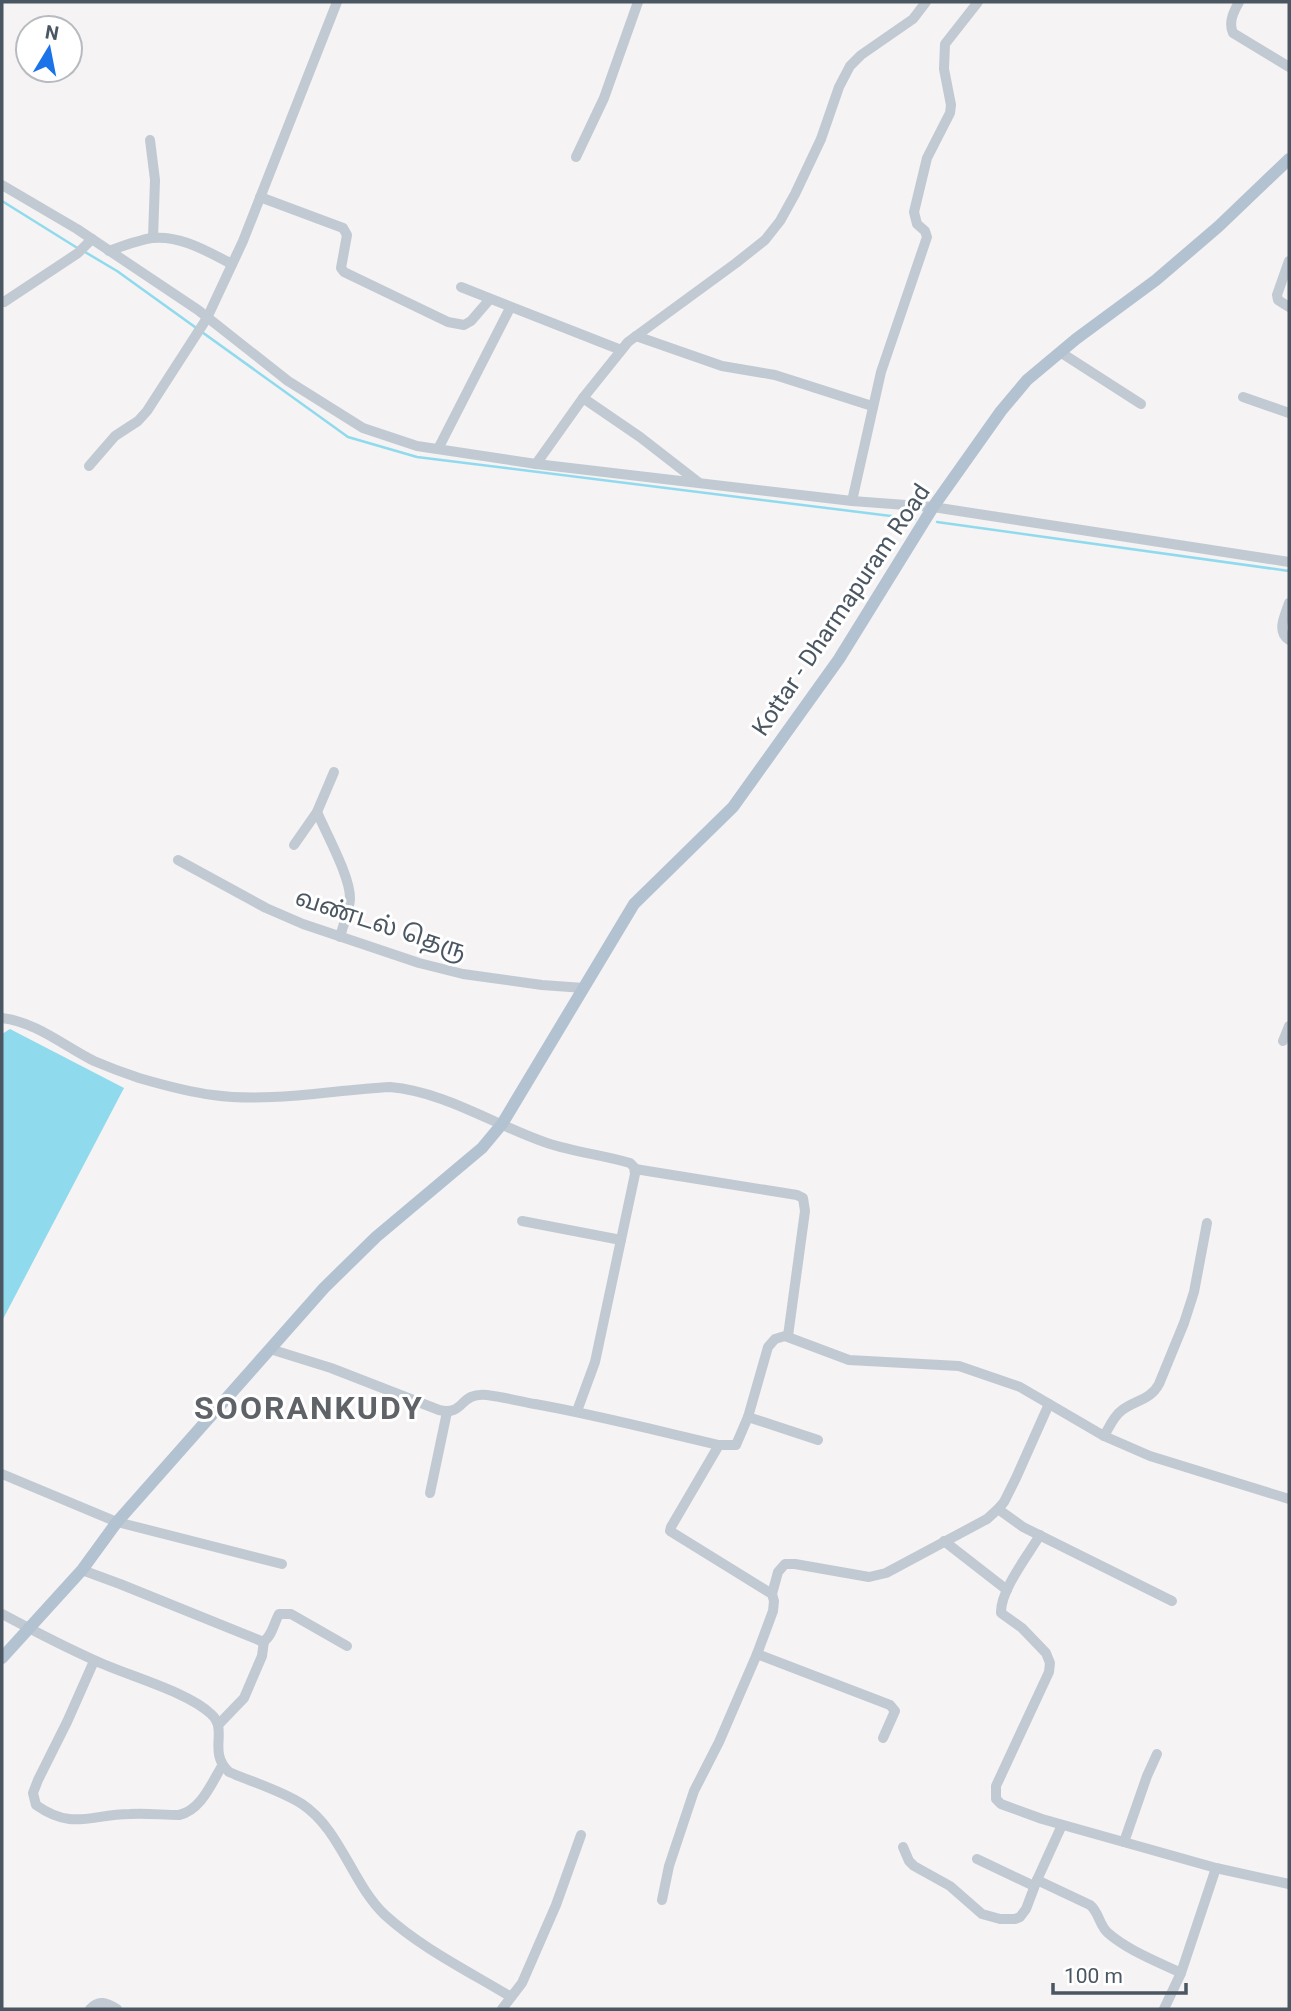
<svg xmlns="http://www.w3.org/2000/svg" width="1291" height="2011" viewBox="0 0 1291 2011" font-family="Roboto,'Noto Sans Tamil',sans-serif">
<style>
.water{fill:#90daee}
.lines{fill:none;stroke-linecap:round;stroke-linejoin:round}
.stream{stroke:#90daee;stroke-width:2.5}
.minor{stroke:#c1cad2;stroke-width:10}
.major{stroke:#b3c2d1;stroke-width:12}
.labels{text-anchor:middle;stroke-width:6;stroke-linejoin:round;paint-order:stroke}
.street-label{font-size:24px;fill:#4a5661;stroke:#fff}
.district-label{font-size:32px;font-weight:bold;letter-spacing:2px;fill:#5f6368;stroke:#fff}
</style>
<rect width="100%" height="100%" fill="#f5f3f3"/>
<path class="water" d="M10 1029 124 1088 2 1321V1034Z"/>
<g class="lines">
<g class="stream">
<path d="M2 201 79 249"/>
<path d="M85 252 117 271 348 437 417 457 915 519"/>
<path d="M937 522 1289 571"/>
</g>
<g class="minor">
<path d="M1239 2C1234 11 1228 22 1233 33L1289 67"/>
<path d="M150 140 155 180 153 238"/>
<path d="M576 157 604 98 638 2"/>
<path d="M2 185 77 229 198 310 288 381 363 428 417 446 536 464 852 501 933 507 1289 562"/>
<path d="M260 197 343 228 347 235 341 268 344 272 448 322 464 325 471 321 490 299"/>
<path d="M109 251C123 246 138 240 152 238 181 235 208 252 232 264"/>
<path d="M1289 261 1277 295 1278 300 1289 307"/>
<path d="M461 287 621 350"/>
<path d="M4 302 78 253 92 239"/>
<path d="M636 336 722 366 775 375 872 406"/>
<path d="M1060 352 1141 404"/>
<path d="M1243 397 1289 413"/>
<path d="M583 398 640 437 698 482"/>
<path d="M438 449 510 308"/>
<path d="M536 464 583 398 628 342 736 263 765 240 780 221 795 194 821 139 839 87 850 66 861 55 913 19 926 2"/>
<path d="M89 466 115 436 138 421 147 411 207 318 243 241 337 2"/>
<path d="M852 501 881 372 927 237 925 231 917 224 914 212 927 158 950 113 951 105 944 69 945 44 978 2"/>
<path d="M1289 603C1285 616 1276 631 1289 640"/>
<path d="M317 812C326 833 351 878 350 899 349 912 343 925 340 937"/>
<path d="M294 845 317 812 334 772"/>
<path d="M178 860 266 908 303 924 419 963 463 974 542 985 584 988"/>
<path d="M2 1018C36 1022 64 1046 94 1061 108 1067 124 1073 139 1078 163 1085 188 1092 213 1095 271 1103 331 1090 390 1087 446 1092 494 1125 547 1143 574 1152 603 1155 630 1163L634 1167 635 1174 595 1362 577 1411"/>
<path d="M1283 1041 1289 1026"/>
<path d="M635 1169 797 1195 803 1198 805 1211 788 1336"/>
<path d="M522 1221 621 1240"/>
<path d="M270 1349 331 1368 439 1410C466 1416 458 1392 487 1395 503 1397 519 1401 535 1404 597 1415 658 1431 719 1445H736L748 1417 768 1347 775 1339 785 1336 849 1360 959 1366 1020 1387 1104 1436 1150 1456 1289 1499"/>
<path d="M748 1417 818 1440"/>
<path d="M1104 1436C1109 1428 1113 1417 1121 1411 1134 1400 1150 1401 1159 1384L1184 1323 1194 1292 1207 1223"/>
<path d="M2 1474 117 1522 282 1564"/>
<path d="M430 1493 447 1412"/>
<path d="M998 1509 1023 1527 1172 1601"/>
<path d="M1040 1535C1028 1555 1000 1591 1001 1613L1022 1628 1046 1653 1050 1663 1049 1672 996 1786V1799L1001 1804 1042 1819 1216 1868 1289 1884"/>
<path d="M944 1541 1007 1590"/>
<path d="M82 1570 120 1584 261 1641H264C272 1636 274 1623 279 1614H291L347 1646"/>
<path d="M772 1594 778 1572 785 1564H795L869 1577 886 1573 987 1519 998 1509 1004 1502 1016 1478 1049 1404"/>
<path d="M2 1614C32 1630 62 1646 94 1660 125 1675 187 1691 211 1714 229 1730 207 1752 229 1772 252 1782 280 1790 302 1804 341 1830 352 1884 385 1915 421 1948 470 1972 511 1997"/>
<path d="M757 1654 890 1705 895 1711 883 1738"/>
<path d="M94 1661 67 1722 38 1780 33 1793 36 1805C73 1831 91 1814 130 1814 147 1813 163 1815 179 1815 201 1810 211 1784 222 1766"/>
<path d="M219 1724 244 1698 262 1656 264 1641"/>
<path d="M1124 1842 1147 1776 1157 1754"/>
<path d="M903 1847 909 1861 914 1866 950 1886 982 1914 1000 1919H1015L1020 1917 1026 1909 1037 1880 1062 1825"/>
<path d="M977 1859 1034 1886"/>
<path d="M1037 1880 1090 1905C1099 1912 1099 1925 1108 1933 1129 1951 1156 1961 1181 1973"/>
<path d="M662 1900 669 1866 694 1791 719 1742 757 1654 773 1611 774 1601 772 1594 670 1531 671 1527 719 1445"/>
<path d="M90 2009C99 1999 107 2003 117 2009"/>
<path d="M502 2009 522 1983 556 1905 581 1835"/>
<path d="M1164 2009 1181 1973 1216 1868"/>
</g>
<path class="major" d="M2 1658 82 1570 117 1522 324 1288 376 1237 482 1148 502 1124 634 904 733 807 839 659 933 507 1001 411 1027 380 1076 339 1156 280 1219 226 1289 159"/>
</g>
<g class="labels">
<g class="street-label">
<text transform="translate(841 610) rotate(-56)" y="8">Kottar - Dharmapuram Road</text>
<text transform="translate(381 924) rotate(18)" y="8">வண்டல் தெரு</text>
</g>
<g class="district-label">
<text x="309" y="1419">SOORANKUDY</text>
</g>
</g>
<rect width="1291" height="2011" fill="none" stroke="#4a5661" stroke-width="7"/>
<g transform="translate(49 49) rotate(10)"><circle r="33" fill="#ffffff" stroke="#b7bbc0" stroke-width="2"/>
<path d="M0-5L12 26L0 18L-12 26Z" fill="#1a73e8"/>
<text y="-10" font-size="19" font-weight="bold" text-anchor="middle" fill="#4a5661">N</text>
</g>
<path d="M1053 1983v10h133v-10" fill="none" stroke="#4a5661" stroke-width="3.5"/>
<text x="1064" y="1983" font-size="21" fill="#4a5661" stroke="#ffffff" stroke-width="5" paint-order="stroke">100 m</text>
</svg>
